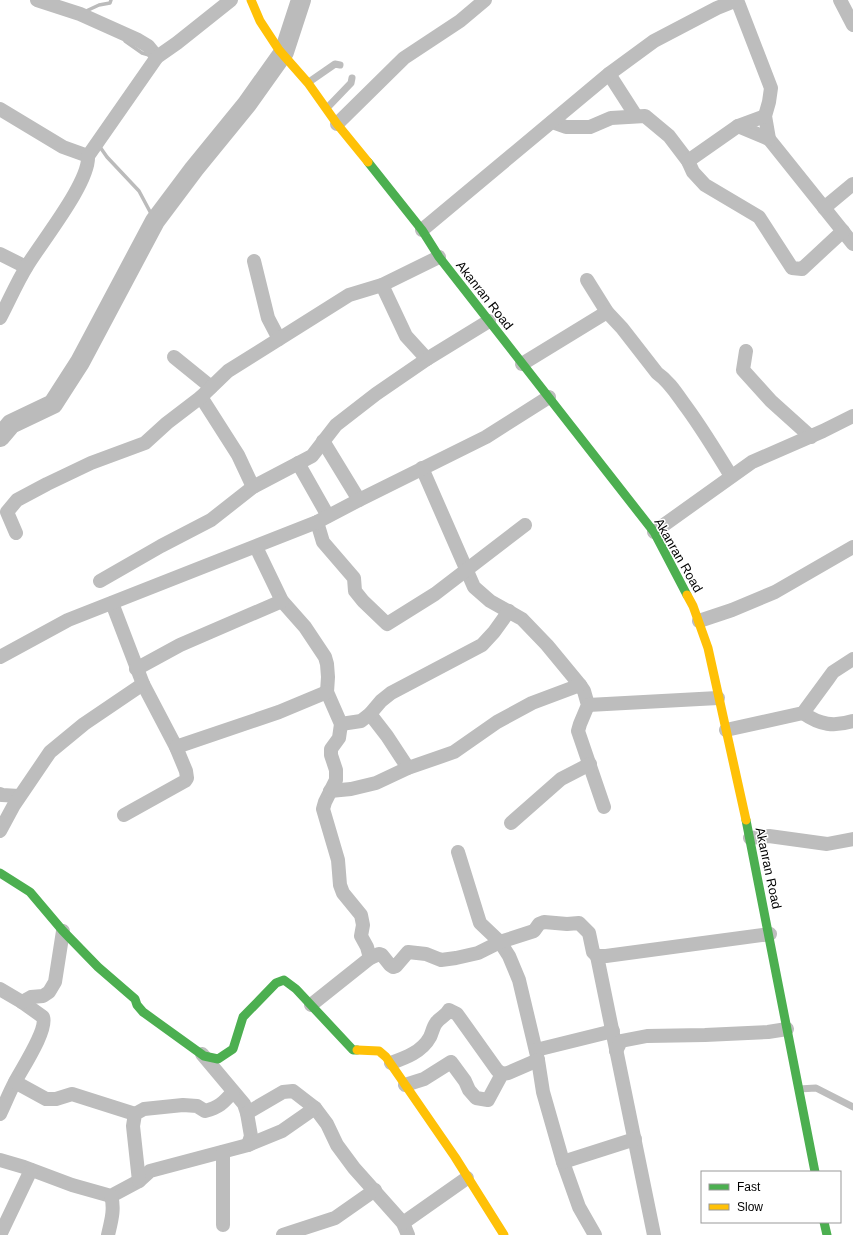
<svg xmlns="http://www.w3.org/2000/svg" width="853" height="1235" viewBox="0 0 853 1235" font-family="Arial,sans-serif">
<style>
.lines{fill:none;stroke-linecap:round;stroke-linejoin:round}
.stream{stroke:#bbb;stroke-width:3.5}
.river{stroke:#bbb;stroke-width:20}
.lane{stroke:#bdbdbd;stroke-width:7}
.street{stroke:#bdbdbd;stroke-width:14}
.fast{stroke:#4caf50;stroke-width:9}
.slow{stroke:#ffc107;stroke-width:9}
.labels{text-anchor:middle;stroke-width:3;stroke-linejoin:round;paint-order:stroke}
.street-label{font-size:13px;fill:#000;stroke:#fff}
</style>
<rect width="100%" height="100%" fill="#fff"/>
<g class="lines">
<g class="stream">
<path d="M84 12 99 5 110 3 111 0"/>
<path d="M125 41 142 53 149 55"/>
<path d="M101 145 100 147 107 157 139 191 155 221"/>
</g>
<path class="river" d="M0 437 11 424 53 404 80 362 155 221 194 169 247 104 284 52 301 0"/>
<g class="lane">
<path d="M309 82 335 64 340 65"/>
<path d="M327 108 351 83 352 78"/>
<path d="M799 1089 816 1088 853 1107"/>
</g>
<g class="street">
<path d="M37 0 80 14 138 40 148 46 157 57"/>
<path d="M737 0 771 88 769 102 765 116 769 139 853 244"/>
<path d="M840 0 853 25"/>
<path d="M609 74 636 116"/>
<path d="M0 109 63 147 88 156"/>
<path d="M552 122 566 127H590L611 118 645 116 669 136 688 161 693 172 705 185 759 217 792 268 802 269 843 231"/>
<path d="M337 124 404 58 460 21 485 0"/>
<path d="M738 126 769 139"/>
<path d="M688 161 738 126 765 116"/>
<path d="M824 208 853 184"/>
<path d="M422 230 609 74 654 41 717 8 737 0"/>
<path d="M0 254 26 267"/>
<path d="M254 261 268 318 279 339"/>
<path d="M587 280 607 312 622 328 657 373C670 382 678 396 687 408 703 430 717 453 731 476"/>
<path d="M382 285 406 336 427 359"/>
<path d="M0 318C9 301 17 282 27 266 42 241 90 182 88 156L157 57 177 43 231 0"/>
<path d="M746 351 743 370 771 401 811 437"/>
<path d="M174 357 211 387"/>
<path d="M522 364 607 312"/>
<path d="M201 397 238 455 253 487"/>
<path d="M323 441 359 500"/>
<path d="M298 463 328 516"/>
<path d="M422 468 474 587 490 601 522 619 547 645 580 685 584 691 588 705 580 724 578 731 604 807"/>
<path d="M317 522 323 542 354 578 355 591 363 601 387 624 435 594 525 525"/>
<path d="M654 532 752 462 823 431 853 416"/>
<path d="M16 533 7 512 17 500 47 484 91 463 145 443 167 423 201 397 228 371 349 295 382 285 439 257"/>
<path d="M256 547 282 601 305 627 325 657 327 664 328 677 327 692 341 724 339 738 331 749V755L336 770V780L325 802 323 809 338 860 340 885 343 893 361 915 363 925 361 936 367 947 370 958"/>
<path d="M100 581 161 546 211 520 253 487 312 456 336 425 376 394 427 359 489 321"/>
<path d="M112 603 143 684 176 747 186 771 187 778 185 781 124 815"/>
<path d="M699 621 732 610 775 592 853 547"/>
<path d="M0 657 68 620 317 522 359 500 486 437 549 397"/>
<path d="M136 669 180 645 282 601"/>
<path d="M588 705 718 698"/>
<path d="M803 713C820 725 834 727 853 721"/>
<path d="M370 714 387 736 408 768"/>
<path d="M341 724 361 721 370 714 381 701 391 693 482 645 494 632 509 611"/>
<path d="M726 730 803 713 828 679 833 672 853 659"/>
<path d="M176 747 279 712 327 692"/>
<path d="M330 791 351 789 376 783 408 768 454 752 497 722 532 703 580 685"/>
<path d="M0 794 2 795 19 796"/>
<path d="M511 823 561 779 590 764"/>
<path d="M0 831 14 805 50 752 84 724 143 684"/>
<path d="M750 838 769 836 827 844 853 839"/>
<path d="M458 852 480 923 500 942 509 956 519 980 538 1060 543 1092 563 1162 579 1207 595 1235"/>
<path d="M597 956 654 1235"/>
<path d="M0 989 22 1002 43 1017C48 1030 21 1070 15 1082 9 1093 5 1104 0 1114"/>
<path d="M22 1002 31 997 43 996 49 992 55 982 63 931"/>
<path d="M311 1005 370 958 379 954 382 955 390 965 393 967 396 966 408 952 426 954 441 960 456 958 478 953 500 942 534 931 539 924 544 922 567 924 579 923 589 933 593 952 597 956H606L770 934"/>
<path d="M536 1050 613 1031"/>
<path d="M616 1051 621 1041 647 1036 705 1035 768 1032 787 1029"/>
<path d="M202 1054 244 1104 247 1113 251 1136 248 1145"/>
<path d="M391 1063C405 1058 422 1052 430 1037 432 1033 433 1027 436 1023 440 1017 446 1016 449 1010L457 1014 497 1070 502 1074"/>
<path d="M15 1082 46 1099H56L72 1094 135 1114"/>
<path d="M405 1085 424 1079 451 1062 465 1081 469 1090 476 1098 488 1100 502 1074 508 1073 538 1060"/>
<path d="M247 1113 283 1092 293 1091 315 1108 327 1124 337 1145 354 1168 403 1223 408 1235"/>
<path d="M0 1160 24 1167 72 1185 111 1196 139 1181 150 1171 248 1145 282 1131 315 1108"/>
<path d="M563 1162 635 1139"/>
<path d="M139 1181 133 1126 135 1114 144 1109 183 1105 197 1106 205 1111C220 1107 223 1103 233 1092"/>
<path d="M403 1223 467 1178"/>
<path d="M223 1225V1152"/>
<path d="M0 1235 31 1170"/>
<path d="M108 1235C111 1222 115 1209 111 1196"/>
<path d="M283 1235 335 1218 375 1190"/>
</g>
<g class="fast">
<path d="M368 162 422 230 439 257 654 532 687 595"/>
<path d="M746 820 815 1172"/>
<path d="M0 873 30 892 63 931 98 967 135 999 137 1005 143 1012 204 1056 218 1059 233 1049 243 1017 276 983 284 980 296 989 353 1050H357"/>
<path d="M824 1222 827 1235"/>
</g>
<g class="slow">
<path d="M251 0 260 21 279 50 308 83 337 124 368 162"/>
<path d="M687 595 693 606 708 648 746 820"/>
<path d="M357 1050 379 1051 386 1057 455 1157 504 1235"/>
</g>
</g>
<g class="labels">
<g class="street-label">
<text transform="translate(485 295) rotate(52)" y="5">Akanran Road</text>
<text transform="translate(679 555) rotate(60)" y="5">Akanran Road</text>
<text transform="translate(769 868) rotate(78)" y="5">Akanran Road</text>
</g>
</g>
<rect x="701" y="1171" width="140" height="52" fill="#ffffff" stroke="#999999"/>
<rect x="709" y="1184" width="20" height="6" fill="#4caf50" stroke="#999999"/>
<text x="737" y="1191" font-size="12" fill="#000000">Fast</text>
<rect x="709" y="1204" width="20" height="6" fill="#ffc107" stroke="#999999"/>
<text x="737" y="1211" font-size="12" fill="#000000">Slow</text>
</svg>
